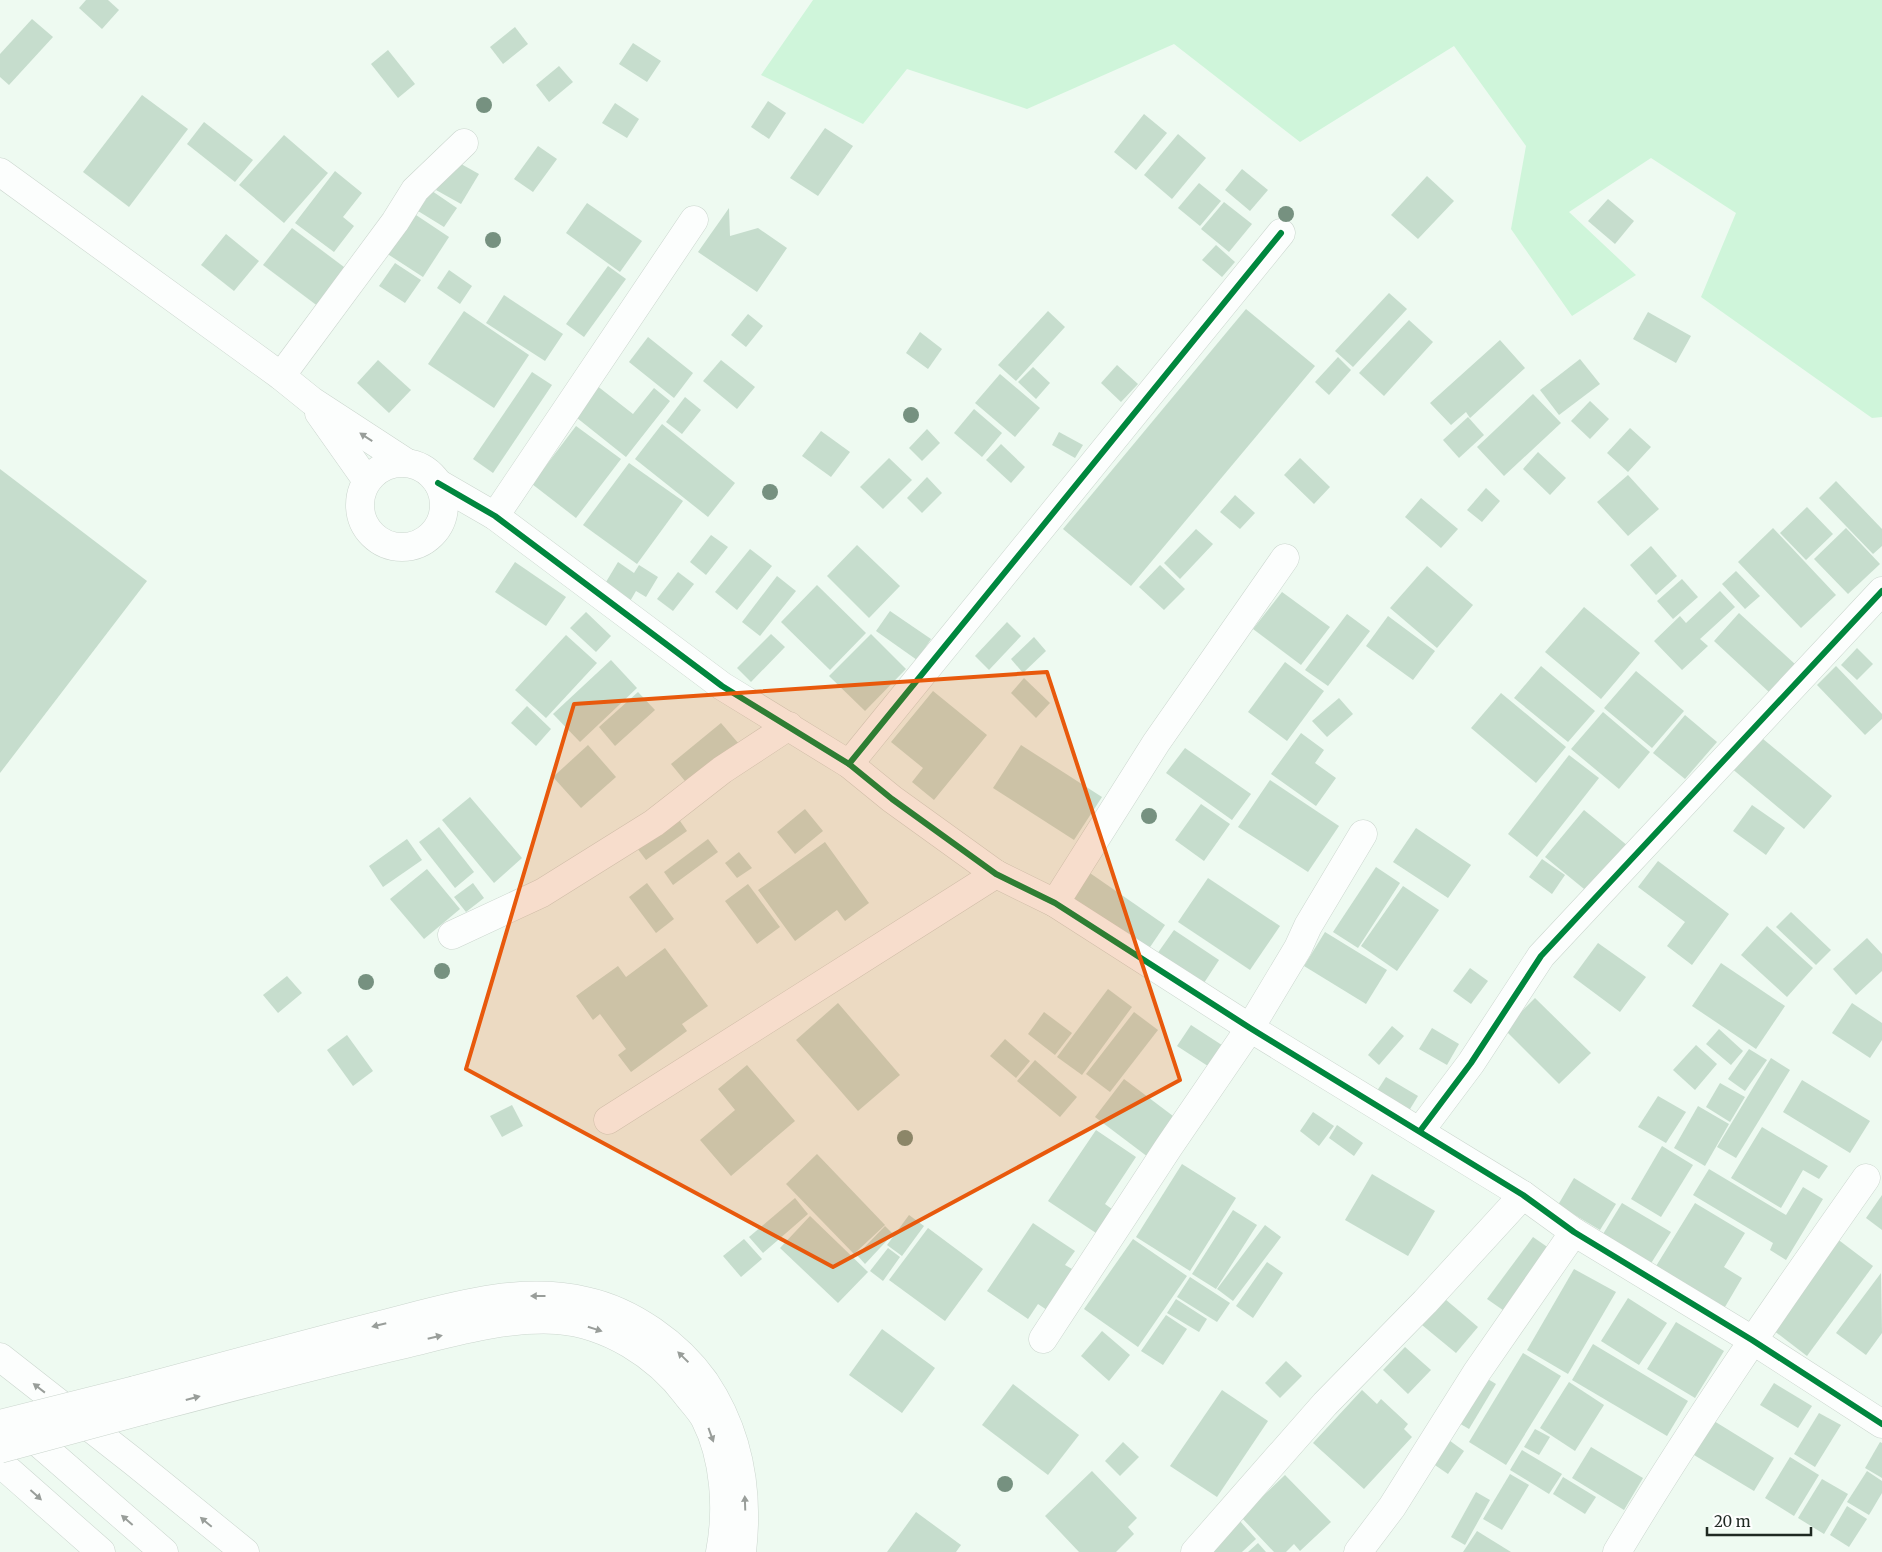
<svg xmlns="http://www.w3.org/2000/svg" width="1882" height="1552" viewBox="0 0 1882 1552" font-family="Merriweather,serif">
<style>
.green{fill:#cff5da}
.building{fill:#c6ddcd}
.lines{fill:none;stroke-linecap:round;stroke-linejoin:round}
.minor-casing{stroke:#cbd6ce;stroke-width:29}
.trunk-casing{stroke:#cbd6ce;stroke-width:29}
.minor{stroke:#fcfefd;stroke-width:28}
.trunk{stroke:#fcfefd;stroke-width:28}
.trunk-bridge-casing{stroke:#cbd6ce;stroke-width:29;stroke-linecap:butt}
.trunk-bridge{stroke:#fcfefd;stroke-width:28}
.cycleway-casing{stroke:#fff;stroke-width:9}
.cycleway{stroke:#00873e;stroke-width:6}
.tree{fill:#769180}
.oneway{fill:#999e9a}
.marked{fill:#e8590c;fill-opacity:0.2;stroke:#e8590c;stroke-width:4;stroke-linejoin:round}
</style>
<rect width="100%" height="100%" fill="#eefaf1"/>
<path class="green" d="M813 0H1882V417L1872 418 1701 297 1736 213 1651 158 1569 212 1636 275 1572 316 1511 229 1526 146 1454 46 1300 142 1174 44 1027 109 907 69 863 124 761 75Z"/>
<g class="building">
<path d="M86 0H108L119 10 102 29 79 8Z"/>
<path d="M32 19 53 37 9 85 0 77V54Z"/>
<path d="M515 27 528 44 503 64 490 47Z"/>
<path d="M633 43 661 61 647 82 619 64Z"/>
<path d="M388 50 415 84 398 98 371 64Z"/>
<path d="M559 66 573 82 549 102 536 85Z"/>
<path d="M142 95 188 129 129 207 83 172Z"/>
<path d="M768 101 786 113 769 139 751 127Z"/>
<path d="M615 103 639 119 627 138 602 123Z"/>
<path d="M1144 114 1167 133 1136 170 1114 152Z"/>
<path d="M204 122 253 160 235 182 187 144Z"/>
<path d="M825 128 853 146 818 196 790 178Z"/>
<path d="M1178 134 1206 158 1172 199 1144 175Z"/>
<path d="M284 135 328 173 284 223 239 185Z"/>
<path d="M538 146 557 159 533 192 514 179Z"/>
<path d="M454 160 479 174 461 204 436 190Z"/>
<path d="M1242 169 1268 190 1250 211 1225 190Z"/>
<path d="M335 171 362 193 343 217 354 226 334 252 295 223Z"/>
<path d="M1427 176 1454 201 1418 239 1391 215Z"/>
<path d="M1199 183 1221 201 1200 226 1178 208Z"/>
<path d="M432 191 457 208 444 227 418 211Z"/>
<path d="M1608 199 1634 221 1615 244 1588 221Z"/>
<path d="M1224 202 1252 224 1229 252 1201 229Z"/>
<path d="M587 203 642 241 620 272 566 233Z"/>
<path d="M729 208 730 236 758 228 787 248 757 292 698 252Z"/>
<path d="M413 213 449 237 423 277 386 253Z"/>
<path d="M292 228 348 270 319 307 263 265Z"/>
<path d="M226 234 259 261 234 291 201 265Z"/>
<path d="M1216 245 1235 262 1222 277 1202 260Z"/>
<path d="M395 263 421 280 405 303 379 286Z"/>
<path d="M608 266 626 279 584 337 566 324Z"/>
<path d="M449 270 472 286 460 304 437 288Z"/>
<path d="M1389 293 1407 309 1353 367 1335 351Z"/>
<path d="M504 295 563 334 545 361 486 323Z"/>
<path d="M1246 309 1315 366 1131 586 1063 529Z"/>
<path d="M464 311 529 355 494 408 428 364Z"/>
<path d="M1048 311 1065 327 1016 381 998 365Z"/>
<path d="M1648 312 1691 336 1676 363 1633 339Z"/>
<path d="M748 314 763 326 746 347 731 335Z"/>
<path d="M1409 320 1433 342 1384 396 1359 373Z"/>
<path d="M920 332 942 349 928 369 906 353Z"/>
<path d="M648 337 693 373 674 398 629 362Z"/>
<path d="M1500 340 1525 368 1470 418 1466 412 1451 425 1430 403Z"/>
<path d="M1338 357 1351 370 1329 395 1315 382Z"/>
<path d="M1580 359 1600 384 1559 415 1540 390Z"/>
<path d="M378 360 411 390 389 413 357 383Z"/>
<path d="M721 360 755 387 737 409 703 381Z"/>
<path d="M1117 365 1138 384 1121 402 1101 383Z"/>
<path d="M1033 367 1050 383 1036 399 1018 382Z"/>
<path d="M532 372 552 385 493 473 473 459Z"/>
<path d="M1000 374 1040 408 1015 437 975 403Z"/>
<path d="M596 385 633 414 654 388 670 401 626 457 572 414Z"/>
<path d="M1533 394 1561 423 1504 476 1477 447Z"/>
<path d="M685 397 701 410 682 434 666 422Z"/>
<path d="M1590 401 1609 419 1590 439 1571 421Z"/>
<path d="M974 409 1002 433 982 457 954 433Z"/>
<path d="M1468 417 1484 435 1459 458 1443 440Z"/>
<path d="M662 424 735 483 708 517 635 459Z"/>
<path d="M576 426 621 459 576 518 532 484Z"/>
<path d="M1630 428 1651 447 1628 472 1607 453Z"/>
<path d="M927 429 940 443 922 461 909 448Z"/>
<path d="M821 431 850 452 831 477 802 456Z"/>
<path d="M1059 432 1083 445 1075 458 1052 445Z"/>
<path d="M1001 444 1025 467 1011 483 986 460Z"/>
<path d="M1538 452 1566 478 1550 495 1523 469Z"/>
<path d="M889 458 912 480 883 509 860 487Z"/>
<path d="M1300 458 1330 487 1314 504 1284 475Z"/>
<path d="M629 463 683 501 637 564 583 525Z"/>
<path d="M0 469 147 581 0 773Z"/>
<path d="M1628 475 1659 509 1628 536 1597 502Z"/>
<path d="M927 477 942 493 922 513 907 498Z"/>
<path d="M1836 481 1882 529V546L1873 554 1819 498Z"/>
<path d="M1486 488 1500 501 1482 522 1467 510Z"/>
<path d="M1235 495 1255 513 1240 529 1220 512Z"/>
<path d="M1421 498 1458 529 1441 548 1405 517Z"/>
<path d="M1807 507 1833 534 1806 560 1780 533Z"/>
<path d="M1773 528 1836 595 1801 628 1738 562Z"/>
<path d="M1846 528 1880 564 1848 594 1814 559Z"/>
<path d="M1196 529 1213 544 1180 579 1164 563Z"/>
<path d="M711 535 728 547 706 575 690 562Z"/>
<path d="M857 545 900 586 869 618 827 576Z"/>
<path d="M1651 546 1677 576 1656 595 1630 565Z"/>
<path d="M750 549 772 566 737 610 715 592Z"/>
<path d="M515 562 566 597 546 626 495 592Z"/>
<path d="M618 562 634 573 639 565 658 577 646 597 636 591 629 603 603 587Z"/>
<path d="M1160 565 1185 589 1164 610 1139 587Z"/>
<path d="M1427 566 1473 605 1437 648 1390 608Z"/>
<path d="M1736 571 1760 596 1745 609 1722 584Z"/>
<path d="M678 572 694 584 673 611 657 599Z"/>
<path d="M777 576 796 591 760 636 742 622Z"/>
<path d="M1682 579 1698 597 1673 619 1657 601Z"/>
<path d="M817 585 866 633 830 670 781 622Z"/>
<path d="M1720 591 1735 607 1700 639 1708 646 1682 670 1654 641 1680 616 1686 623Z"/>
<path d="M1282 592 1330 627 1301 665 1253 629Z"/>
<path d="M1584 607 1640 653 1601 699 1545 652Z"/>
<path d="M890 611 931 639 917 660 876 631Z"/>
<path d="M586 612 611 636 596 652 570 628Z"/>
<path d="M1739 613 1796 665 1770 693 1714 641Z"/>
<path d="M1347 614 1370 631 1328 686 1305 670Z"/>
<path d="M1388 616 1435 651 1413 680 1366 646Z"/>
<path d="M1007 622 1021 636 989 670 975 656Z"/>
<path d="M771 634 785 647 751 682 737 668Z"/>
<path d="M871 634 906 669 865 711 829 676Z"/>
<path d="M566 635 597 663 546 718 515 690Z"/>
<path d="M1034 637 1046 651 1023 673 1011 659Z"/>
<path d="M1857 648 1873 664 1857 680 1841 665Z"/>
<path d="M611 660 637 688 580 742 553 714Z"/>
<path d="M1285 662 1324 691 1287 741 1248 712Z"/>
<path d="M1541 666 1595 711 1568 742 1514 698Z"/>
<path d="M1836 666 1882 714V719L1865 735 1817 685Z"/>
<path d="M1636 671 1684 711 1652 748 1604 708Z"/>
<path d="M1024 678 1050 703 1036 718 1011 693Z"/>
<path d="M933 691 987 735 934 800 912 782 923 768 891 742Z"/>
<path d="M638 692 655 710 615 746 599 727Z"/>
<path d="M1501 693 1566 747 1536 783 1471 728Z"/>
<path d="M1339 698 1353 714 1327 737 1312 721Z"/>
<path d="M527 706 551 729 536 746 511 723Z"/>
<path d="M1603 712 1650 752 1619 789 1571 749Z"/>
<path d="M1685 715 1717 742 1685 779 1653 753Z"/>
<path d="M721 723 739 744 689 786 671 764Z"/>
<path d="M1301 733 1324 750 1315 763 1336 778 1316 806 1271 774Z"/>
<path d="M1757 734 1832 796 1804 829 1730 767Z"/>
<path d="M588 745 616 777 581 808 553 777Z"/>
<path d="M1021 745 1102 797 1074 840 993 788Z"/>
<path d="M1185 748 1251 794 1232 820 1166 773Z"/>
<path d="M1569 755 1599 778 1537 857 1508 834Z"/>
<path d="M1270 780 1339 826 1308 872 1238 827Z"/>
<path d="M470 797 522 858 494 883 442 820Z"/>
<path d="M1201 804 1230 824 1204 861 1175 840Z"/>
<path d="M1752 805 1785 828 1766 855 1733 831Z"/>
<path d="M805 809 823 831 795 854 777 832Z"/>
<path d="M1584 810 1628 846 1589 893 1545 857Z"/>
<path d="M678 818 687 831 646 860 637 848Z"/>
<path d="M439 827 474 872 455 888 419 842Z"/>
<path d="M1416 828 1471 865 1448 898 1393 862Z"/>
<path d="M407 839 422 860 383 887 369 866Z"/>
<path d="M708 839 718 852 673 885 664 872Z"/>
<path d="M825 842 869 903 845 921 837 910 795 941 758 890Z"/>
<path d="M739 852 752 868 737 878 725 863Z"/>
<path d="M1542 859 1565 875 1552 894 1529 877Z"/>
<path d="M1658 861 1729 914 1692 965 1667 946 1685 922 1638 887Z"/>
<path d="M1376 867 1400 883 1358 948 1333 932Z"/>
<path d="M427 869 460 909 424 939 390 899Z"/>
<path d="M1087 871 1165 925 1146 953 1067 900Z"/>
<path d="M1208 878 1280 926 1250 970 1178 922Z"/>
<path d="M473 883 484 898 466 912 454 897Z"/>
<path d="M647 883 674 919 656 933 629 897Z"/>
<path d="M748 884 780 927 757 944 725 901Z"/>
<path d="M1403 886 1439 910 1397 971 1361 946Z"/>
<path d="M1791 912 1831 950 1816 965 1776 927Z"/>
<path d="M1767 926 1813 968 1787 997 1741 955Z"/>
<path d="M1174 930 1219 960 1202 986 1157 954Z"/>
<path d="M1325 932 1387 970 1366 1004 1304 966Z"/>
<path d="M1867 938 1882 954V971L1856 995 1833 969Z"/>
<path d="M1598 943 1646 977 1620 1012 1573 977Z"/>
<path d="M665 948 708 1006 682 1024 687 1031 631 1072 618 1055 626 1049 600 1014 593 1020 576 996 618 966 626 977Z"/>
<path d="M1721 963 1785 1006 1756 1049 1692 1006Z"/>
<path d="M1470 968 1488 981 1471 1004 1453 991Z"/>
<path d="M287 976 302 993 278 1013 263 995Z"/>
<path d="M1108 989 1132 1007 1082 1075 1057 1057Z"/>
<path d="M1535 998 1591 1053 1559 1084 1504 1029Z"/>
<path d="M838 1003 900 1075 858 1111 796 1040Z"/>
<path d="M1852 1003 1882 1023V1040L1870 1058 1832 1033Z"/>
<path d="M1044 1012 1072 1033 1055 1055 1028 1034Z"/>
<path d="M1134 1012 1158 1030 1110 1092 1086 1074Z"/>
<path d="M1191 1025 1228 1049 1214 1070 1177 1046Z"/>
<path d="M1392 1026 1404 1036 1379 1065 1368 1055Z"/>
<path d="M1432 1028 1459 1044 1447 1065 1419 1049Z"/>
<path d="M1719 1029 1743 1051 1731 1065 1706 1044Z"/>
<path d="M347 1035 373 1071 353 1086 327 1050Z"/>
<path d="M1005 1039 1030 1061 1016 1078 990 1056Z"/>
<path d="M1696 1045 1717 1064 1695 1090 1673 1070Z"/>
<path d="M1749 1049 1767 1060 1745 1091 1728 1079Z"/>
<path d="M1771 1058 1790 1070 1736 1158 1717 1147Z"/>
<path d="M1035 1060 1077 1097 1060 1117 1017 1081Z"/>
<path d="M747 1065 795 1121 731 1176 700 1140 735 1110 718 1089Z"/>
<path d="M1386 1077 1418 1096 1407 1114 1375 1094Z"/>
<path d="M1124 1079 1177 1119 1148 1157 1095 1117Z"/>
<path d="M1802 1080 1870 1121 1850 1153 1783 1112Z"/>
<path d="M1720 1083 1745 1097 1730 1122 1706 1107Z"/>
<path d="M1658 1096 1686 1112 1666 1143 1638 1127Z"/>
<path d="M512 1105 523 1126 502 1137 490 1116Z"/>
<path d="M1698 1106 1729 1124 1705 1166 1674 1148Z"/>
<path d="M1313 1112 1334 1126 1319 1146 1300 1131Z"/>
<path d="M1337 1125 1363 1143 1354 1156 1329 1138Z"/>
<path d="M1762 1127 1828 1166 1819 1179 1803 1170 1781 1208 1731 1178Z"/>
<path d="M1096 1130 1136 1157 1105 1204 1112 1209 1096 1233 1048 1201Z"/>
<path d="M1662 1146 1693 1165 1661 1217 1631 1199Z"/>
<path d="M817 1154 885 1225 854 1254 786 1184Z"/>
<path d="M1182 1164 1236 1198 1190 1271 1136 1237Z"/>
<path d="M1709 1169 1786 1215 1803 1187 1823 1199 1786 1260 1770 1250 1773 1243 1693 1195Z"/>
<path d="M1372 1174 1435 1211 1408 1256 1345 1220Z"/>
<path d="M1574 1178 1616 1204 1600 1230 1558 1205Z"/>
<path d="M1882 1195V1230L1866 1218Z"/>
<path d="M795 1198 808 1214 763 1253 749 1237Z"/>
<path d="M1622 1203 1671 1232 1648 1268 1600 1239Z"/>
<path d="M1695 1203 1745 1233 1724 1267 1742 1278 1722 1312 1653 1271Z"/>
<path d="M1233 1210 1257 1225 1216 1289 1192 1274Z"/>
<path d="M909 1215 924 1226 902 1256 887 1245Z"/>
<path d="M810 1216 868 1272 838 1303 780 1248Z"/>
<path d="M1033 1223 1075 1251 1065 1265 1074 1270 1047 1310 1038 1304 1028 1319 987 1291Z"/>
<path d="M1265 1225 1281 1237 1233 1301 1217 1289Z"/>
<path d="M885 1226 893 1234 865 1264 857 1255Z"/>
<path d="M928 1228 983 1269 945 1321 889 1280Z"/>
<path d="M1533 1237 1556 1253 1510 1315 1487 1299Z"/>
<path d="M1836 1238 1873 1266 1807 1356 1769 1327Z"/>
<path d="M744 1239 762 1259 741 1277 723 1256Z"/>
<path d="M1133 1239 1187 1276 1138 1347 1084 1309Z"/>
<path d="M888 1248 900 1257 883 1281 870 1271Z"/>
<path d="M1267 1262 1283 1273 1253 1318 1236 1306Z"/>
<path d="M1574 1269 1616 1292 1568 1374 1527 1350Z"/>
<path d="M1881 1273 1882 1333 1866 1355 1836 1333Z"/>
<path d="M1190 1277 1230 1303 1217 1322 1177 1297Z"/>
<path d="M1628 1298 1667 1323 1639 1365 1601 1341Z"/>
<path d="M1176 1299 1207 1319 1199 1332 1167 1313Z"/>
<path d="M1445 1299 1478 1327 1456 1353 1422 1325Z"/>
<path d="M1166 1315 1187 1329 1163 1365 1141 1351Z"/>
<path d="M1676 1322 1724 1351 1695 1398 1647 1369Z"/>
<path d="M882 1329 935 1368 902 1413 849 1375Z"/>
<path d="M1102 1331 1130 1355 1109 1381 1081 1356Z"/>
<path d="M1593 1344 1688 1401 1667 1436 1572 1380Z"/>
<path d="M1405 1347 1431 1370 1408 1394 1383 1370Z"/>
<path d="M1523 1353 1561 1376 1506 1465 1469 1442Z"/>
<path d="M1286 1361 1302 1376 1280 1398 1265 1383Z"/>
<path d="M1478 1373 1496 1384 1469 1429 1452 1419Z"/>
<path d="M1569 1382 1604 1405 1575 1451 1540 1428Z"/>
<path d="M1774 1383 1812 1406 1798 1428 1760 1405Z"/>
<path d="M1013 1384 1079 1435 1048 1475 982 1425Z"/>
<path d="M1222 1390 1268 1421 1217 1497 1170 1466Z"/>
<path d="M1362 1390 1377 1404 1381 1399 1408 1424 1404 1429 1412 1437 1364 1489 1313 1443Z"/>
<path d="M1819 1413 1841 1425 1815 1467 1794 1454Z"/>
<path d="M1714 1421 1774 1458 1754 1491 1694 1455Z"/>
<path d="M1535 1429 1550 1437 1539 1455 1524 1447Z"/>
<path d="M1446 1438 1464 1451 1448 1474 1429 1461Z"/>
<path d="M1123 1442 1139 1457 1120 1476 1105 1461Z"/>
<path d="M1880 1442 1882 1443V1478L1865 1468Z"/>
<path d="M1591 1447 1643 1478 1624 1510 1572 1478Z"/>
<path d="M1522 1450 1562 1474 1549 1494 1510 1470Z"/>
<path d="M1790 1457 1819 1475 1794 1516 1765 1498Z"/>
<path d="M1092 1471 1137 1518 1128 1527 1134 1534 1116 1552H1079L1045 1516Z"/>
<path d="M1867 1471 1882 1481V1493L1869 1515 1847 1502Z"/>
<path d="M1510 1474 1529 1485 1502 1530 1483 1519Z"/>
<path d="M1285 1475 1331 1522 1300 1551 1294 1544 1286 1552H1274L1241 1517Z"/>
<path d="M1563 1477 1596 1497 1585 1514 1553 1494Z"/>
<path d="M1822 1479 1848 1494 1824 1534 1798 1518Z"/>
<path d="M1476 1492 1490 1500 1465 1545 1451 1537Z"/>
<path d="M1847 1506 1867 1519 1849 1547 1830 1535Z"/>
<path d="M916 1512 961 1545 956 1552H887Z"/>
<path d="M1238 1519 1256 1539 1242 1552H1203Z"/>
<path d="M1477 1531 1511 1552H1463Z"/>
<path d="M1258 1543 1266 1552H1248Z"/>
</g>
<g class="lines">
<defs>
<g id="minor">
<path d="M0 172 281 376 312 401 407 463"/>
<path d="M281 376 395 222 415 190 464 143"/>
<path d="M319 413 367 481"/>
<circle cx="402" cy="505" r="42"/>
<path d="M438 483 495 516 722 686 849 764 892 799 996 874 1055 903 1250 1028 1523 1195 1574 1232 1752 1340 1882 1424"/>
<path d="M495 516 694 220"/>
<path d="M849 764 1281 233"/>
<path d="M1055 903 1156 743 1285 558"/>
<path d="M452 935 542 893 654 823 722 770 789 726"/>
<path d="M608 1120 996 874"/>
<path d="M1420 1131 1471 1063 1541 956 1882 591"/>
<path d="M1043 1339 1168 1148 1250 1028 1298 948 1308 926 1363 834"/>
<path d="M1195 1552 1325 1404 1425 1302 1523 1195"/>
<path d="M1358 1552 1392 1507 1477 1372 1574 1232"/>
<path d="M1617 1552C1694 1423 1780 1300 1866 1178"/>
</g>
<g id="trunk">
<path d="M0 1357 134 1462 245 1552"/>
<path d="M135 1390C214 1369 293 1347 372 1327 441 1310 515 1284 586 1301 632 1311 678 1344 705 1382 740 1434 749 1491 742 1552"/>
<path d="M145 1410C232 1387 318 1364 405 1344 455 1332 505 1317 557 1320 608 1324 657 1355 687 1395 693 1403 701 1411 705 1419 725 1458 728 1510 720 1552"/>
<path d="M18 1425 164 1552"/>
<path d="M0 1463 101 1552"/>
</g>
</defs>
<use href="#minor" class="minor-casing"/>
<use href="#trunk" class="trunk-casing"/>
<use href="#minor" class="minor"/>
<use href="#trunk" class="trunk"/>
<defs>
<g id="trunk-bridge">
<path d="M0 1424 135 1390"/>
<path d="M0 1449 145 1410"/>
</g>
</defs>
<use href="#trunk-bridge" class="trunk-bridge-casing"/>
<use href="#trunk-bridge" class="trunk-bridge"/>
<defs>
<g id="cycleway">
<path d="M438 483 495 516 722 686 849 764 892 799 996 874 1055 903 1250 1028 1523 1195 1574 1232 1752 1340 1882 1424"/>
<path d="M849 764 1281 233"/>
<path d="M1420 1131 1471 1063 1541 956 1882 591"/>
</g>
</defs>
<use href="#cycleway" class="cycleway-casing"/>
<use href="#cycleway" class="cycleway"/>
</g>
<g class="tree">
<circle cx="484" cy="105" r="8"/>
<circle cx="1286" cy="214" r="8"/>
<circle cx="493" cy="240" r="8"/>
<circle cx="911" cy="415" r="8"/>
<circle cx="770" cy="492" r="8"/>
<circle cx="1149" cy="816" r="8"/>
<circle cx="442" cy="971" r="8"/>
<circle cx="366" cy="982" r="8"/>
<circle cx="905" cy="1138" r="8"/>
<circle cx="1005" cy="1484" r="8"/>
</g>
<defs><path id="oneway-solid" d="M-6-.8H1V-3.2L6.5 0L1 3.2V.8H-6Z" transform="scale(1.25)"/></defs>
<g class="oneway">
<use href="#oneway-solid" transform="translate(366 437) rotate(-147)"/>
<use href="#oneway-solid" transform="translate(538 1296) rotate(180)"/>
<use href="#oneway-solid" transform="translate(379 1325) rotate(166)"/>
<use href="#oneway-solid" transform="translate(595 1329) rotate(18)"/>
<use href="#oneway-solid" transform="translate(435 1337) rotate(-13)"/>
<use href="#oneway-solid" transform="translate(683 1357) rotate(-136)"/>
<use href="#oneway-solid" transform="translate(39 1388) rotate(-142)"/>
<use href="#oneway-solid" transform="translate(193 1398) rotate(-15)"/>
<use href="#oneway-solid" transform="translate(711 1435) rotate(70)"/>
<use href="#oneway-solid" transform="translate(36 1495) rotate(42)"/>
<use href="#oneway-solid" transform="translate(745 1503) rotate(-92)"/>
<use href="#oneway-solid" transform="translate(127 1520) rotate(-139)"/>
<use href="#oneway-solid" transform="translate(206 1522) rotate(-140)"/>
</g>
<path class="marked" d="M1047 672 1180 1080 833 1267 466 1069 574 704Z"/>
<path d="M1707 1527v8h104v-8" fill="none" stroke="#1f2922" stroke-width="2.5"/>
<text x="1714" y="1527" font-size="15" fill="#1f2922" stroke="#ffffff" stroke-width="4" paint-order="stroke">20 m</text>
</svg>
